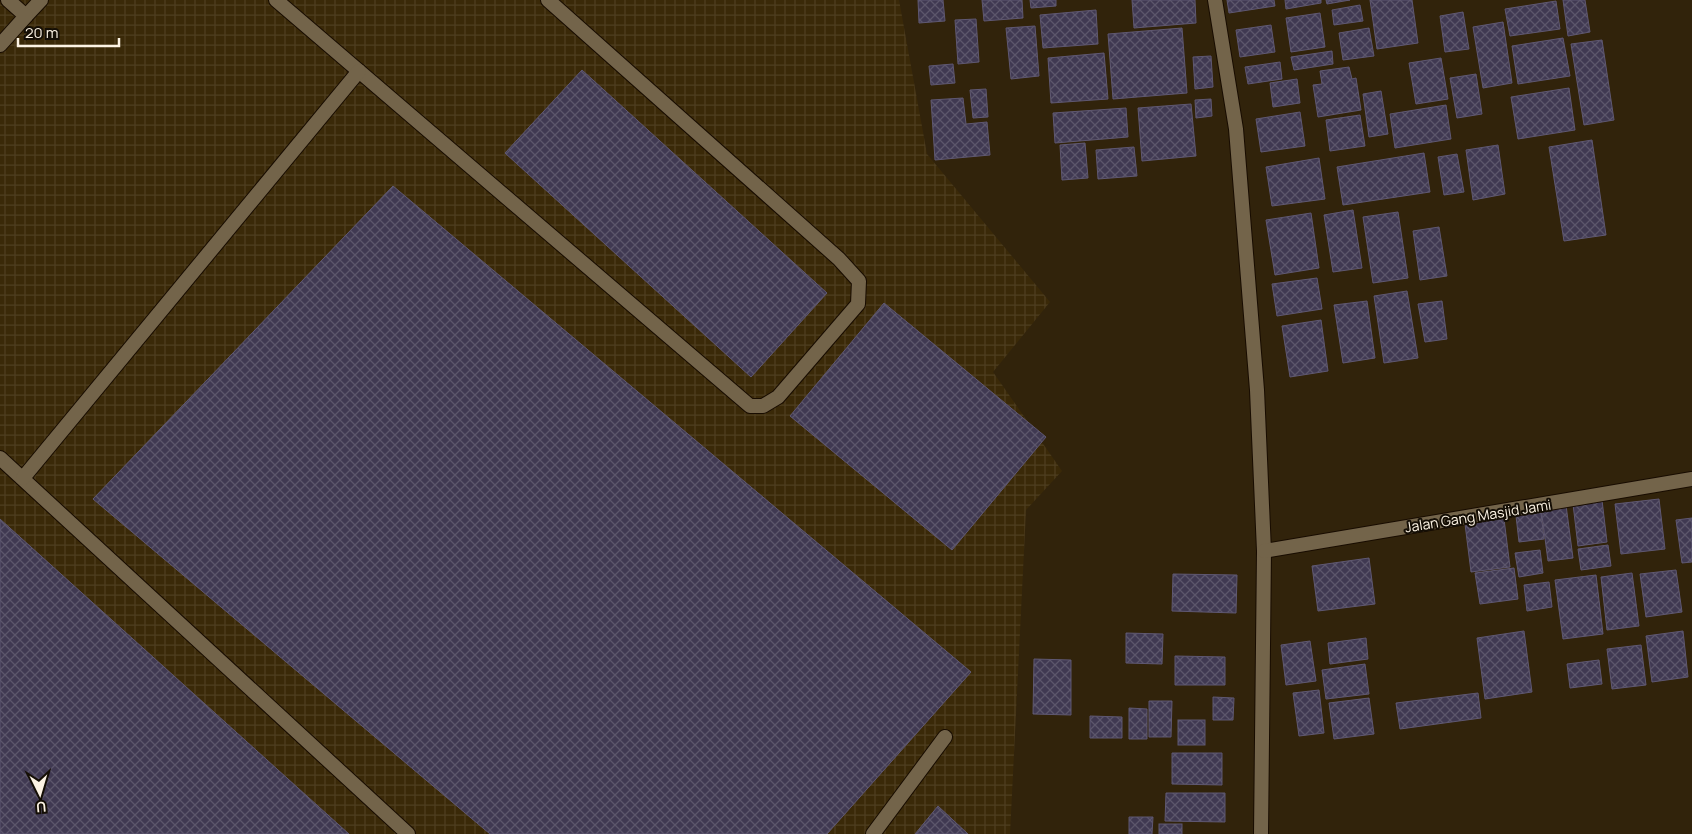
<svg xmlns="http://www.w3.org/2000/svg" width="1692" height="834" viewBox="0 0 1692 834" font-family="Manrope,sans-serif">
	<defs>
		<pattern id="industrial-grid" width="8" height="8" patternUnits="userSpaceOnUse" patternTransform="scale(1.25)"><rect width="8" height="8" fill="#3a2908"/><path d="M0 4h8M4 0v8" fill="none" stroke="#4e3e20"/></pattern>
		<pattern id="building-cross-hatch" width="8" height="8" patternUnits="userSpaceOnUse" patternTransform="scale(1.25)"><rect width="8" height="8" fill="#403952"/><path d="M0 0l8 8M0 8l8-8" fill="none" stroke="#5c566b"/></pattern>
	</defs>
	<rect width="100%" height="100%" fill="#31230b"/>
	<path fill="url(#industrial-grid)" d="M 0,0 L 899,0 L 927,154 L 1050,302 L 993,372 L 1062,471 L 1026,510 L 1010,834 L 0,834 Z"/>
	<g fill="url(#building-cross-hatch)" stroke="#5f5872">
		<path d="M 918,0 L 943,0 L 945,21 L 919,23 Z"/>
		<path d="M 982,0 L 1022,0 L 1023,18 L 984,21 Z"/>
		<path d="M 1030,0 L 1056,0 L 1056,6 L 1031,8 Z"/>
		<path d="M 1132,0 L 1195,0 L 1196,23 L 1134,28 Z"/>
		<path d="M 1227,0 L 1274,0 L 1275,6 L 1229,13 Z"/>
		<path d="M 1285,0 L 1321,0 L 1321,3 L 1286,9 Z"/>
		<path d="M 1326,0 L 1350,0 L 1327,4 Z"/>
		<path d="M 1370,0 L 1412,0 L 1418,43 L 1377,49 Z"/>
		<path d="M 1563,0 L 1585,0 L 1590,32 L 1568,36 Z"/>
		<path d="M 1556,1 L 1560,29 L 1510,36 L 1505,9 Z"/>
		<path d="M 1360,5 L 1363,21 L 1334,25 L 1332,10 Z"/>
		<path d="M 1096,10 L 1098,44 L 1043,48 L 1040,15 Z"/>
		<path d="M 1463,12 L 1469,49 L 1445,52 L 1440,16 Z"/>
		<path d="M 1320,13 L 1325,47 L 1291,52 L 1286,18 Z"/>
		<path d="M 976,19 L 979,62 L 958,64 L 955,20 Z"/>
		<path d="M 1503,22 L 1512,83 L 1483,88 L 1473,27 Z"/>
		<path d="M 1271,25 L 1275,52 L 1240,57 L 1236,30 Z"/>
		<path d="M 1035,26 L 1039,76 L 1011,79 L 1006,28 Z"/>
		<path d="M 1182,28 L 1187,93 L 1113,99 L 1108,34 Z"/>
		<path d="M 1369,28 L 1374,56 L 1343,60 L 1339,33 Z"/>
		<path d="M 1563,38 L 1570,76 L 1518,84 L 1512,46 Z"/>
		<path d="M 1602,40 L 1614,120 L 1584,125 L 1571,44 Z"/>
		<path d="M 1332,51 L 1333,64 L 1294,70 L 1291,57 Z"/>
		<path d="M 1104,53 L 1108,99 L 1051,103 L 1048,58 Z"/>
		<path d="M 1211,56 L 1213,87 L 1195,89 L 1193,57 Z"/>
		<path d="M 1441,58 L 1448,99 L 1416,104 L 1409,63 Z"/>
		<path d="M 1280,62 L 1282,79 L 1248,84 L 1245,67 Z"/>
		<path d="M 953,64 L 955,83 L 931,85 L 929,66 Z"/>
		<path d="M 1349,67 L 1352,79 L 1356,78 L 1361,110 L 1318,117 L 1313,85 L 1322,84 L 1320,71 Z"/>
		<path d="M 582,70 L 827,293 L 751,377 L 505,153 Z"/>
		<path d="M 1476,74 L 1482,114 L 1457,118 L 1450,78 Z"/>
		<path d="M 1297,79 L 1300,103 L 1273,107 L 1270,83 Z"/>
		<path d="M 1569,88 L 1575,130 L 1518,139 L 1511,97 Z"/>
		<path d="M 986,89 L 988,117 L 973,118 L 970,90 Z"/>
		<path d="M 1381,91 L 1388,134 L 1369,137 L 1363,94 Z"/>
		<path d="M 963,98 L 966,124 L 987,122 L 990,155 L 935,160 L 931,100 Z"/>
		<path d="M 1211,99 L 1212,116 L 1196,118 L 1195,100 Z"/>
		<path d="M 1191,104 L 1196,156 L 1142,161 L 1138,108 Z"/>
		<path d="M 1446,105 L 1451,139 L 1395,148 L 1390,114 Z"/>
		<path d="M 1126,108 L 1128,137 L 1055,143 L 1053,113 Z"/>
		<path d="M 1300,112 L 1305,146 L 1261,152 L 1256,119 Z"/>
		<path d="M 1360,115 L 1365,146 L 1330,151 L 1326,120 Z"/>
		<path d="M 1592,140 L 1606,235 L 1564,241 L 1549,147 Z"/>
		<path d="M 1085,143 L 1088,178 L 1062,180 L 1060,145 Z"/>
		<path d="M 1498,145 L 1505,194 L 1473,200 L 1466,150 Z"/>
		<path d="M 1134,147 L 1137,176 L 1098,179 L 1096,150 Z"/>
		<path d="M 1424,153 L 1430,192 L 1343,205 L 1337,167 Z"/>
		<path d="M 1457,154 L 1464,192 L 1444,195 L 1438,157 Z"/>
		<path d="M 1319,158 L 1325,199 L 1272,206 L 1266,167 Z"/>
		<path d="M 393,186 L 971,672 L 827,834 L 490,834 L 93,499 Z"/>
		<path d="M 1353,210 L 1362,268 L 1333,272 L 1324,215 Z"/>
		<path d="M 1398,212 L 1408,278 L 1373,283 L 1363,217 Z"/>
		<path d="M 1311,213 L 1319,268 L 1275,275 L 1266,220 Z"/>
		<path d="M 1439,227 L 1447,276 L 1420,280 L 1413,231 Z"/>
		<path d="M 1317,278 L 1322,309 L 1277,316 L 1272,284 Z"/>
		<path d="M 1407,291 L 1418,358 L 1384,363 L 1374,296 Z"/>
		<path d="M 1367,301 L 1375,358 L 1343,363 L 1334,305 Z"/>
		<path d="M 1442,301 L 1447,339 L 1425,342 L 1418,304 Z"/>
		<path d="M 884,303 L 1046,437 L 952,550 L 790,416 Z"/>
		<path d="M 1321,320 L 1328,371 L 1290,377 L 1282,326 Z"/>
		<path d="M 1659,499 L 1665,549 L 1621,554 L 1615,504 Z"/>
		<path d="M 1602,500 L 1607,542 L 1578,546 L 1573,504 Z"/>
		<path d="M 1566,505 L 1573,558 L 1548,561 L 1541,508 Z"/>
		<path d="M 1541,513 L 1544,539 L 1519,542 L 1516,516 Z"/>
		<path d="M 1692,518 L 1692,562 L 1682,563 L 1676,520 Z"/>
		<path d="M 0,519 L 349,834 L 0,834 Z"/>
		<path d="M 1504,519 L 1510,567 L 1471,572 L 1465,524 Z"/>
		<path d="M 1608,545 L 1611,566 L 1581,570 L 1578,549 Z"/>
		<path d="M 1540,550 L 1543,573 L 1519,577 L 1515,553 Z"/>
		<path d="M 1369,558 L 1375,604 L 1318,611 L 1312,566 Z"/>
		<path d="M 1514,568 L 1518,599 L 1480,604 L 1475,573 Z"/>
		<path d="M 1676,570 L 1682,612 L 1646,617 L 1640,574 Z"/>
		<path d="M 1632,573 L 1639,626 L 1607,630 L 1601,577 Z"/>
		<path d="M 1173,574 L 1237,575 L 1236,613 L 1172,611 Z"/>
		<path d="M 1596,575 L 1603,634 L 1563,639 L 1555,580 Z"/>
		<path d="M 1549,582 L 1552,607 L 1527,611 L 1524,585 Z"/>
		<path d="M 1524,631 L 1532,692 L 1485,699 L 1477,638 Z"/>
		<path d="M 1683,631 L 1688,677 L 1652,682 L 1646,636 Z"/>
		<path d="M 1126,633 L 1163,634 L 1162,664 L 1126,663 Z"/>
		<path d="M 1366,638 L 1368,659 L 1330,664 L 1328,643 Z"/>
		<path d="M 1310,641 L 1316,681 L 1286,685 L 1281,645 Z"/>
		<path d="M 1641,645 L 1646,685 L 1612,689 L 1607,649 Z"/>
		<path d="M 1175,656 L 1225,657 L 1225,685 L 1175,685 Z"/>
		<path d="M 1034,659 L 1071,660 L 1071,715 L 1033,714 Z"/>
		<path d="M 1599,660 L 1602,684 L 1570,688 L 1567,664 Z"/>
		<path d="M 1365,664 L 1369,694 L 1326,699 L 1322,670 Z"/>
		<path d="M 1319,690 L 1324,733 L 1299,736 L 1293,693 Z"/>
		<path d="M 1478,693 L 1481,718 L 1400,729 L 1396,703 Z"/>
		<path d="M 1213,697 L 1234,698 L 1233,720 L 1213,720 Z"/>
		<path d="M 1369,698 L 1374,734 L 1334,739 L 1329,703 Z"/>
		<path d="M 1149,701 L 1172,701 L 1171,737 L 1149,737 Z"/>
		<path d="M 1129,708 L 1147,709 L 1147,739 L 1129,739 Z"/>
		<path d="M 1090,716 L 1122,717 L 1122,738 L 1090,738 Z"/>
		<rect x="1178" y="720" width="27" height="25"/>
		<path d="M 1172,753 L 1222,753 L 1222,785 L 1172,784 Z"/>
		<path d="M 1166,793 L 1225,793 L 1225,822 L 1165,821 Z"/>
		<path d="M 938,806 L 968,834 L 915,834 Z"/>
		<path d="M 1129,817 L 1153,817 L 1152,834 L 1129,834 Z"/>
		<rect x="1159" y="824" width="23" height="10"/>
	</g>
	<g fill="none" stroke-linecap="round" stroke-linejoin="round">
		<defs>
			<g id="service">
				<path d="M 276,0 L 750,406 L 763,406 L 778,397 L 858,304 L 859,281 L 839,259 L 548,0"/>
				<path d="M 26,16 L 41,0"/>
				<path d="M 0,45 L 26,16 L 8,0"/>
				<path d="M 0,458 L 408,834"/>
				<path d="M 23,478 L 359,71"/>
				<path d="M 873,834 L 945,737"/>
			</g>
			<g id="minor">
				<path d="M 1215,0 L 1236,129 L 1257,390 L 1264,551 L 1261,834"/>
				<path d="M 1264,551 L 1692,479"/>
			</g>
		</defs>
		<use href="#service" stroke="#180c00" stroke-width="16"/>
		<use href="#minor" stroke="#180c00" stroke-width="16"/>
		<use href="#service" stroke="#73644a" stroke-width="14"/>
		<use href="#minor" stroke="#73644a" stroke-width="14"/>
	</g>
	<g text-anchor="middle" stroke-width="4" stroke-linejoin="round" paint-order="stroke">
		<g font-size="14" fill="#fcf3e4" stroke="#140e05">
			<text transform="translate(1478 516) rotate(-9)" y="5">Jalan Gang Masjid Jami</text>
		</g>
	</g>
	<g transform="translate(40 794) rotate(175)" stroke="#140e05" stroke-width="4" paint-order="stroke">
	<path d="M0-4L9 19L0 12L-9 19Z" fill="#fcf3e4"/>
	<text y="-8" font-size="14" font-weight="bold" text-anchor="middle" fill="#fcf3e4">U</text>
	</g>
	<path d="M18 38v8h101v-8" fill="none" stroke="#fcf3e4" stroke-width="2.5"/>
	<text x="25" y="38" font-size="15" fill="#fcf3e4" stroke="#140e05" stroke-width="4" paint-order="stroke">20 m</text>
</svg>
